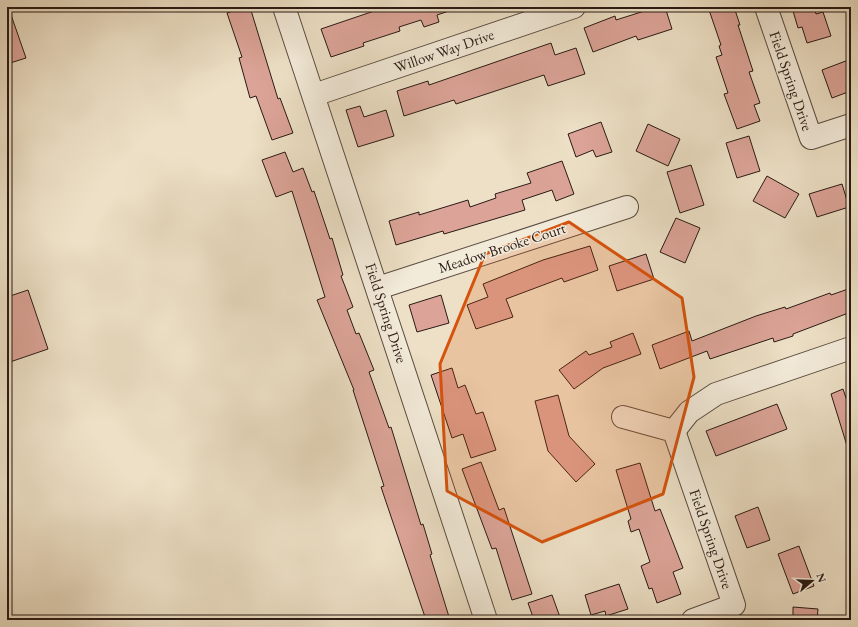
<svg xmlns="http://www.w3.org/2000/svg" width="858" height="627" viewBox="0 0 858 627" font-family="'EB Garamond',serif">
	<rect width="100%" height="100%" fill="#ede0c6"/>
	<filter id="stains"><feTurbulence type="fractalNoise" baseFrequency=".005" numOctaves="4"/><feColorMatrix values="0 0 0 0 .2 0 0 0 0 .09 0 0 0 0 .02 0 0 0 .5 -.17"/></filter>
	<radialGradient id="worn" r=".72"><stop offset=".6" stop-color="#630" stop-opacity="0"/><stop offset="1" stop-color="#630" stop-opacity=".3"/></radialGradient>
	<g fill="#dca498" stroke="#291a14">
		<path d="M 244,7 L 250,7 L 278,99 L 280,98 L 293,133 L 272,140 L 256,96 L 250,98 L 239,58 L 242,57 L 227,13 Z"/>
		<path d="M 386,7 L 452,7 L 452,10 L 437,15 L 439,22 L 424,27 L 421,20 L 399,27 L 400,31 L 363,43 L 364,46 L 331,57 L 321,29 Z"/>
		<path d="M 657,7 L 665,7 L 672,29 L 638,40 L 636,36 L 593,52 L 584,28 L 615,16 L 616,20 Z"/>
		<path d="M 708,7 L 734,7 L 740,25 L 738,25 L 753,71 L 749,72 L 760,103 L 754,105 L 760,121 L 737,129 L 724,94 L 728,93 L 716,57 L 722,55 L 719,46 L 721,45 Z"/>
		<path d="M 804,7 L 814,7 L 816,14 L 823,12 L 831,36 L 807,43 L 802,27 L 798,28 L 793,11 Z"/>
		<path d="M 7,9 L 9,9 L 26,58 L 7,64 Z"/>
		<path d="M 551,43 L 555,55 L 576,48 L 585,74 L 548,86 L 544,75 L 456,104 L 454,100 L 404,116 L 397,91 L 428,81 L 429,85 Z"/>
		<path d="M 851,59 L 851,84 L 846,86 L 848,92 L 832,98 L 822,70 Z"/>
		<path d="M 360,106 L 364,117 L 386,110 L 394,136 L 358,147 L 346,110 Z"/>
		<path d="M 601,122 L 612,152 L 596,157 L 593,150 L 576,157 L 568,134 Z"/>
		<path d="M 648,124 L 680,139 L 668,166 L 636,151 Z"/>
		<path d="M 749,136 L 760,171 L 737,178 L 726,143 Z"/>
		<path d="M 285,152 L 293,172 L 303,168 L 312,192 L 314,191 L 330,239 L 332,238 L 343,275 L 341,276 L 353,307 L 347,310 L 356,334 L 359,333 L 374,370 L 369,372 L 389,428 L 391,427 L 421,525 L 423,524 L 432,554 L 430,555 L 450,620 L 426,620 L 381,487 L 384,486 L 353,390 L 354,390 L 317,300 L 325,297 L 292,191 L 276,197 L 262,160 Z"/>
		<path d="M 562,161 L 574,194 L 556,201 L 552,190 L 522,200 L 525,210 L 444,234 L 443,231 L 396,245 L 389,221 L 419,212 L 419,215 L 468,200 L 470,207 L 496,198 L 495,194 L 531,183 L 527,173 Z"/>
		<path d="M 691,165 L 704,205 L 680,213 L 667,172 Z"/>
		<path d="M 767,176 L 799,194 L 785,218 L 753,201 Z"/>
		<path d="M 842,184 L 849,207 L 817,217 L 809,194 Z"/>
		<path d="M 676,218 L 700,228 L 685,263 L 660,252 Z"/>
		<path d="M 590,246 L 598,270 L 564,282 L 562,278 L 506,299 L 513,317 L 476,329 L 467,305 L 488,297 L 483,284 L 543,260 Z"/>
		<path d="M 646,254 L 654,279 L 617,291 L 609,266 Z"/>
		<path d="M 851,288 L 851,312 L 793,334 L 793,336 L 774,342 L 773,338 L 710,359 L 707,351 L 660,369 L 652,345 L 689,331 L 692,341 L 756,316 L 785,307 L 786,309 L 830,293 L 831,295 Z"/>
		<path d="M 28,290 L 48,349 L 7,363 L 7,297 Z"/>
		<path d="M 441,295 L 449,323 L 417,332 L 409,305 Z"/>
		<path d="M 633,333 L 641,354 L 603,368 L 574,389 L 559,370 L 586,351 L 589,355 L 612,347 L 610,342 Z"/>
		<path d="M 452,368 L 458,388 L 465,385 L 476,414 L 483,412 L 496,450 L 471,458 L 463,434 L 452,438 L 431,375 Z"/>
		<path d="M 843,389 L 847,401 L 851,400 L 851,449 L 848,449 L 831,394 Z"/>
		<path d="M 558,395 L 569,436 L 595,464 L 576,482 L 548,451 L 535,401 Z"/>
		<path d="M 777,404 L 787,429 L 716,456 L 706,431 Z"/>
		<path d="M 481,462 L 499,510 L 504,508 L 532,594 L 512,600 L 496,548 L 492,549 L 462,469 Z"/>
		<path d="M 640,463 L 655,511 L 660,509 L 683,568 L 673,572 L 681,594 L 657,603 L 652,588 L 649,589 L 641,566 L 650,562 L 639,529 L 631,532 L 628,521 L 631,519 L 616,470 Z"/>
		<path d="M 758,507 L 770,540 L 747,548 L 735,516 Z"/>
		<path d="M 799,546 L 814,586 L 793,594 L 778,554 Z"/>
		<path d="M 619,584 L 628,609 L 606,616 L 605,611 L 591,615 L 585,595 Z"/>
		<path d="M 552,595 L 561,620 L 534,620 L 528,603 Z"/>
		<path d="M 793,607 L 818,609 L 817,620 L 793,620 Z"/>
	</g>
	<g fill="none" stroke-linecap="round" stroke-linejoin="round">
		<defs>
			<g id="minor">
				<path d="M 284,7 L 486,620"/>
				<path d="M 766,7 L 811,138 L 851,125"/>
				<path d="M 314,95 L 574,7"/>
				<path d="M 378,288 L 627,207"/>
				<path d="M 623,417 L 674,431 L 734,605 L 693,620"/>
				<path d="M 674,431 L 689,412 L 716,394 L 851,348"/>
			</g>
		</defs>
		<use href="#minor" stroke="#5a4c40" stroke-width="24"/>
		<use href="#minor" stroke="#f3ebda" stroke-width="22"/>
	</g>
	<path fill="#d5530d" fill-opacity="0.2" stroke="#d5530d" stroke-width="3" stroke-linejoin="round" d="M 569,222 L 682,298 L 694,377 L 663,494 L 542,542 L 447,491 L 440,364 L 485,254 Z"/>
	<g text-anchor="middle" stroke-width="3" stroke-linejoin="round" paint-order="stroke">
		<g font-size="15" fill="#291a14" stroke="#f3ebda">
			<text transform="translate(444 51) rotate(-19)" y="5">Willow Way Drive</text>
			<text transform="translate(791 81) rotate(71)" y="5">Field Spring Drive</text>
			<text transform="translate(502 248) rotate(-18)" y="5">Meadow Brooke Court</text>
			<text transform="translate(386 313) rotate(72)" y="5">Field Spring Drive</text>
			<text transform="translate(711 539) rotate(71)" y="5">Field Spring Drive</text>
		</g>
	</g>
	<rect width="858" height="627" fill="none" stroke="#ede0c6" stroke-width="24"/>
	<rect x="8" y="8" width="842" height="611" fill="none" stroke="#291a14" stroke-width="2"/>
	<rect x="12" y="12" width="834" height="603" fill="none" stroke="#291a14"/>
	<g transform="translate(812 581) rotate(71)" stroke="#f3ebda" stroke-width="3" paint-order="stroke">
	<path d="M0-3L7 15L0 10L-7 15Z" fill="#291a14"/>
	<text y="-6" font-size="11" font-weight="bold" text-anchor="middle" fill="#291a14">N</text>
	</g>
	<rect width="100%" height="100%" filter="url(#stains)"/>
	<rect width="100%" height="100%" fill="url(#worn)"/>
</svg>
